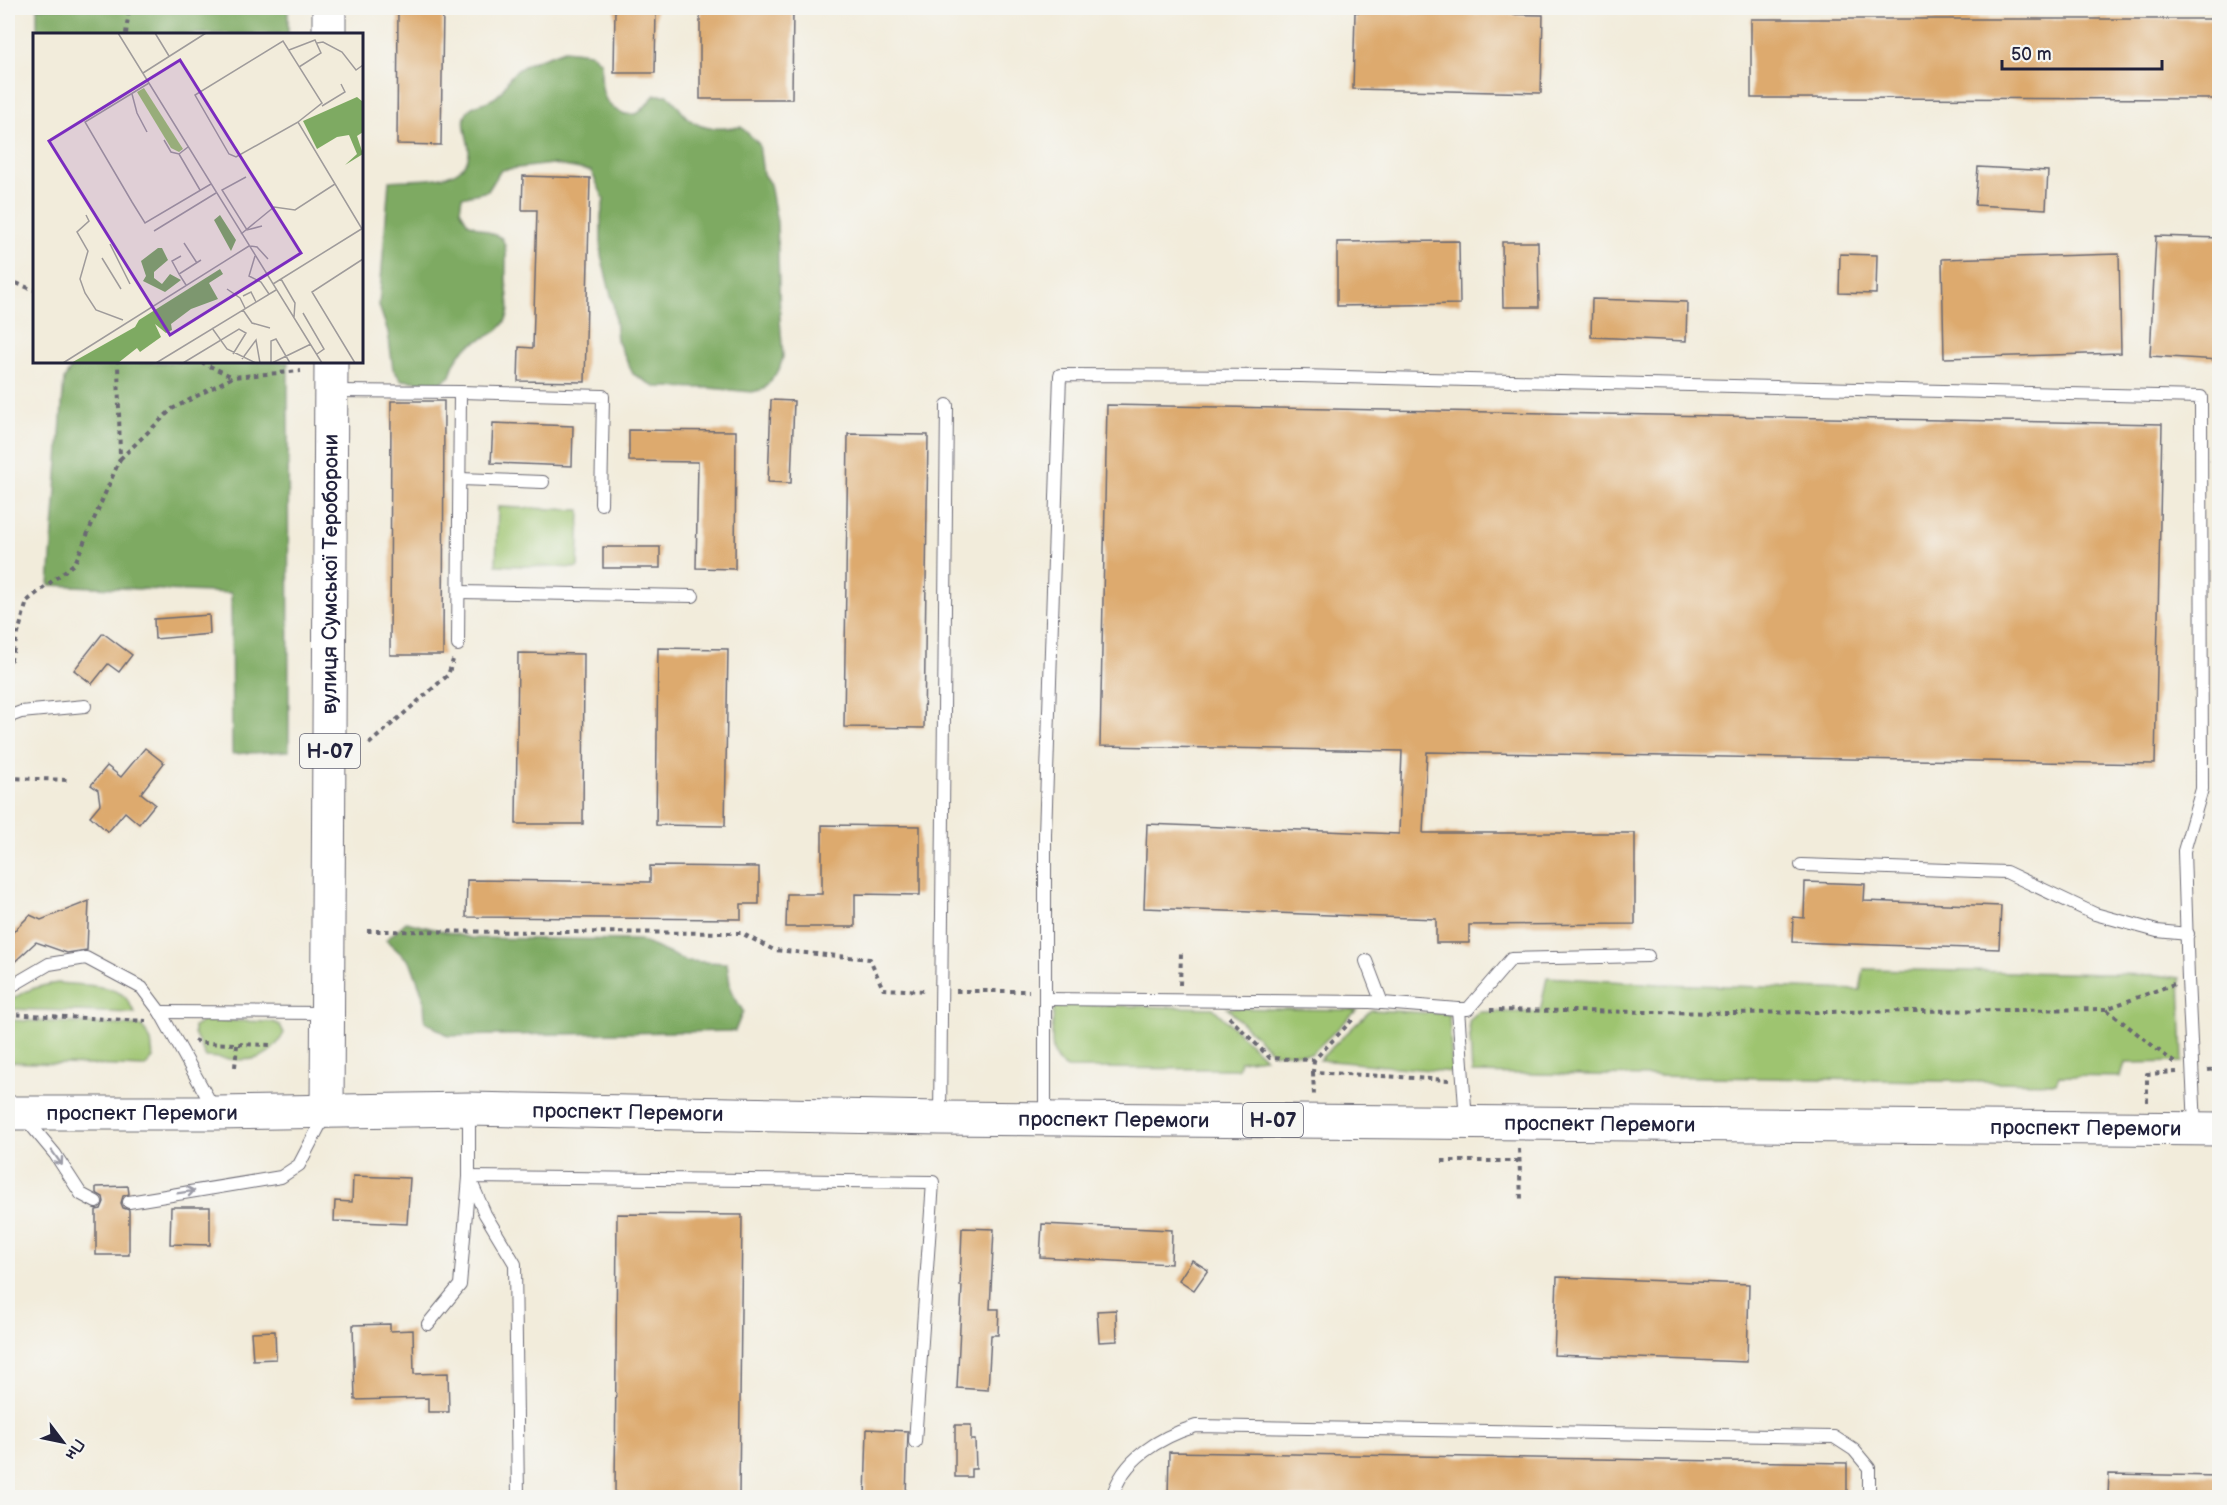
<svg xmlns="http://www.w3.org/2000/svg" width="2227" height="1505" viewBox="0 0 2227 1505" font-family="'Balsamiq Sans',sans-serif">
	<rect width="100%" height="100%" fill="#f6f6f2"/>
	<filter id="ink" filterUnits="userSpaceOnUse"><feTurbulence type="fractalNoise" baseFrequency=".0167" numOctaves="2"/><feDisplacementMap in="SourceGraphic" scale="12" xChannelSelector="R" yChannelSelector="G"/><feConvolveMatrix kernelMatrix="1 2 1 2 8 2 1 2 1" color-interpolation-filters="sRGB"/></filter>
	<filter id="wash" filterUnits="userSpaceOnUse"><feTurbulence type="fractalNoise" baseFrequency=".008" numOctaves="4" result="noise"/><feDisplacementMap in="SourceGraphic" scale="24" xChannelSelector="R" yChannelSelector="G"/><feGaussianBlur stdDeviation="1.35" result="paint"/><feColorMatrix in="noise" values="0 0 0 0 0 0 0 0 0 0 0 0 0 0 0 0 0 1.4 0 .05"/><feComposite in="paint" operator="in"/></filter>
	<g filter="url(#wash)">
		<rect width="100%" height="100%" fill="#f2ecdb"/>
		<g fill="#9ec46f" stroke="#607355" stroke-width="1.5">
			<path d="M 498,507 L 580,510 L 578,568 L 496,565 Z"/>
			<path d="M 1864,969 L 2156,975 L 2180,978 L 2183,1062 L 2125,1063 L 2121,1077 L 2059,1076 L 2056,1083 L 1472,1073 L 1469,1021 L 1479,1012 L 1540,1012 L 1547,977 L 1659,984 L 1860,990 Z"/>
			<path d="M 58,983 C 76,985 110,984 124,996 C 129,1001 131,1007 135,1013 L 8,1009 L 8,1003 C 23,990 38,986 58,983 Z"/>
			<path d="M 1054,1004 L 1213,1008 L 1265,1058 L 1240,1061 L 1238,1069 L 1068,1068 C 1044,1060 1054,1024 1054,1004 Z"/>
			<path d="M 1227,1008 L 1357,1010 L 1311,1054 L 1273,1053 Z"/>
			<path d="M 1371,1010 L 1449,1014 L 1452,1072 L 1319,1060 Z"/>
			<path d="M 8,1020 L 142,1026 L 151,1041 L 153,1058 L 145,1067 L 8,1062 Z"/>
			<path d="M 205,1020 L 273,1022 L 280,1025 L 284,1033 C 265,1069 241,1059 206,1057 L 194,1033 L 194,1027 Z"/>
		</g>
		<g fill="#7eaa62" stroke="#50664e" stroke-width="1.5">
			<rect x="37" y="8" width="251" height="26"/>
			<path d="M 564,50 L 590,53 L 601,62 C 601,80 599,104 620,112 C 625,115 633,115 638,113 C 644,109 650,100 655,95 L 668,95 C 674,101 678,106 683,113 C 698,132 720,129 741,127 L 759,144 L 763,174 L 770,184 L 777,222 L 780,319 L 783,357 L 779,370 L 764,389 L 752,392 L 709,388 L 655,387 L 633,374 L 617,340 L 614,308 L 601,255 L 601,216 L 604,199 L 591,171 L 552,164 L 501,170 L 488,191 L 462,197 L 460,210 L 468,223 L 502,238 C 509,252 505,264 506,278 C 506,289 511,306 508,315 C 497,346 461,331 450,376 L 439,384 L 401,380 L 393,369 L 388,332 L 379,306 L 389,181 C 410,178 465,186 469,153 C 470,142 462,128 465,117 C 469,101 489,105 498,95 C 504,90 506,82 511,76 C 523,62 548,57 564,50 Z"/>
			<path d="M 75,362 L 288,362 L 289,751 L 232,754 L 231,593 L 49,585 L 64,379 Z"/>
			<path d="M 406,922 L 471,938 L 639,940 L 686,961 L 727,963 L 731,991 L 743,1011 L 735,1031 L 448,1036 L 425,1021 L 424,999 L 411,963 L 386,940 Z"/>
		</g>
		<g id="blocks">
			<g fill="#ddaa6e">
				<path d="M 398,8 L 443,8 L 441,145 L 397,144 Z"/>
				<path d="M 615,8 L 656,8 L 655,73 L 614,73 Z"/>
				<path d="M 700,8 L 793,8 L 792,99 L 700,99 Z"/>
				<path d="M 1355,12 L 1543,15 L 1541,93 L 1353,89 Z"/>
				<path d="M 1751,19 L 2220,19 L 2220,99 L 1751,98 Z"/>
				<path d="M 1978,167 L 2048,171 L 2046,209 L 1975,205 Z"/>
				<path d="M 523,176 L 590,178 L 585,382 L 518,381 L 519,347 L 533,348 L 537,210 L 522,210 Z"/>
				<path d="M 2156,236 L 2220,238 L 2220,360 L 2150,356 Z"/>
				<path d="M 1459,241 L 1460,304 L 1337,306 L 1337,242 Z"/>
				<path d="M 1502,242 L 1538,242 L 1539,307 L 1503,307 Z"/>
				<path d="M 1840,254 L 1877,255 L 1876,294 L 1839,293 Z"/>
				<path d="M 2119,254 L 2121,353 L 1944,358 L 1942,259 Z"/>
				<path d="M 1592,299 L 1687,302 L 1686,341 L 1591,337 Z"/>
				<path d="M 771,400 L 794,401 L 791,483 L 768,482 Z"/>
				<path d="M 391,401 L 444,401 L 443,655 L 390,655 Z"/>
				<path d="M 1107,405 L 2162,424 L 2155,764 L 1427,752 L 1423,833 L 1635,833 L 1635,924 L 1469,925 L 1469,943 L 1436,943 L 1436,919 L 1144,908 L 1147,824 L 1399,834 L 1402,751 L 1100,746 Z"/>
				<path d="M 493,423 L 573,426 L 572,466 L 491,463 Z"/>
				<path d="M 629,430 L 736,431 L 735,569 L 696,568 L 698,462 L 629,461 Z"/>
				<path d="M 848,434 L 928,435 L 924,728 L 844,727 Z"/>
				<rect x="603" y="547" width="57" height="21"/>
				<path d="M 209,615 L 210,634 L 155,639 L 154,619 Z"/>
				<path d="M 103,633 L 132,655 L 119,672 L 108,664 L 92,684 L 74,670 Z"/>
				<path d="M 658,648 L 728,649 L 725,826 L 656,825 Z"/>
				<path d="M 518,653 L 584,654 L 583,824 L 516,824 Z"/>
				<path d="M 145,748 L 164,763 L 141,793 L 155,804 L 139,824 L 125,812 L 108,832 L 90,816 L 100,804 L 98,790 L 91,785 L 107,766 L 121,777 Z"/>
				<path d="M 822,825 L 920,826 L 920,895 L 855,894 L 855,927 L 786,927 L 787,894 L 822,894 Z"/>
				<path d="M 650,866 L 759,867 L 759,904 L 741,904 L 741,919 L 466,917 L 467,880 L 650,882 Z"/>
				<path d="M 1805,882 L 1865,884 L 1864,901 L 2001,906 L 1999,949 L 1792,942 L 1793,917 L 1804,918 Z"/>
				<path d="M 89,901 L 87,950 L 67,953 L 36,942 L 8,968 L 8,937 L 30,915 L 41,920 Z"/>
				<path d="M 353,1176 L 410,1178 L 407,1224 L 334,1221 L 335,1201 L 352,1202 Z"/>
				<path d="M 128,1186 L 129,1194 L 123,1196 L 121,1203 L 123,1208 L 129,1210 L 129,1255 L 96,1255 L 96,1210 L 101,1209 L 104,1202 L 103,1197 L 96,1193 L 96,1187 Z"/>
				<path d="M 171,1207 L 210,1207 L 210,1245 L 170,1244 Z"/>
				<path d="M 617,1214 L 742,1215 L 739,1497 L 615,1497 Z"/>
				<path d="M 1042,1224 L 1172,1230 L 1171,1264 L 1040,1257 Z"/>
				<path d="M 962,1228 L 994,1229 L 990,1309 L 999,1309 L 998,1335 L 991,1335 L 988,1390 L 957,1388 L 962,1286 L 960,1286 Z"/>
				<path d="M 1192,1260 L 1208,1270 L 1194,1290 L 1179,1280 Z"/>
				<path d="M 1557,1277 L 1749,1284 L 1747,1362 L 1554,1355 Z"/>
				<path d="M 1116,1310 L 1117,1341 L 1099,1342 L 1097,1311 Z"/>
				<path d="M 390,1324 L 390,1331 L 413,1330 L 414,1374 L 448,1373 L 449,1412 L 428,1412 L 428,1398 L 355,1400 L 353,1325 Z"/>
				<path d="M 275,1331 L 276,1359 L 253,1360 L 251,1332 Z"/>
				<path d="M 955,1425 L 971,1425 L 971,1440 L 975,1440 L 976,1469 L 971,1469 L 971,1477 L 955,1477 Z"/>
				<path d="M 867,1429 L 908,1431 L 906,1497 L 865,1497 Z"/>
				<path d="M 1169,1452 L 1847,1463 L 1847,1497 L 1168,1497 Z"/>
				<path d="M 2109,1474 L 2220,1476 L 2220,1497 L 2108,1497 Z"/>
			</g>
		</g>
	</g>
	<g filter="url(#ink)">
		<use href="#blocks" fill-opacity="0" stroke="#6b6973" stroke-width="1.5"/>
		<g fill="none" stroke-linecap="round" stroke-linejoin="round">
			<defs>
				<g id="lane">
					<path d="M 332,391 L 460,392 L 458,645"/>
					<path d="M 460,392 L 603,396 L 601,504"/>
					<path d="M 460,479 L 543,482"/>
					<path d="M 459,592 L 693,596"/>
					<path d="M 8,717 L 21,712 L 85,706"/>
					<path d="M 1801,865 L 2006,872 L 2095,914 L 2157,931 L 2188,934"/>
					<path d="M 1366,961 L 1382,1003"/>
					<path d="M 8,988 L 49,964 L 86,958 L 142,988 L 160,1012 L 214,1109"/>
					<path d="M 1045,999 L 1370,1002 L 1458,1009"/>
					<path d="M 160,1012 L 327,1013"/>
					<path d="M 469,1111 L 469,1177 L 485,1214 L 515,1264 L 518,1498"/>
					<path d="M 1045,1117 L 1045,835 L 1060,375 L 1300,376 L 2201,397 L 2202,789 L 2184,851 L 2188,979 L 2195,1126"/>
					<path d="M 25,1118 L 55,1154 L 81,1194 L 96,1202"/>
					<path d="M 940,1118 L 947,405"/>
					<path d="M 1466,1121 L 1458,1009 L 1468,1009 L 1511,959 L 1648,956"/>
					<path d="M 129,1202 L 281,1177 L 299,1165 L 325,1115"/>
					<path d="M 428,1324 L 460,1285 L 469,1177 L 933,1182 L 915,1442"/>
					<path d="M 1112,1498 C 1122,1459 1160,1437 1196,1426 L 1834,1437 L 1854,1450 L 1869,1468 L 1869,1498"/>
				</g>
				<g id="primary">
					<path d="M 329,8 L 329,34"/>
					<path id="s1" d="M 327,1111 L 331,362"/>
					<path id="s2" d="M 8,1113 L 216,1113 L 469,1109 L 940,1118 L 2220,1129"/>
				</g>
			</defs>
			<use href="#lane" stroke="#6b6973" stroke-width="14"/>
			<use href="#primary" stroke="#6b6973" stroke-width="35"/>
			<g stroke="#6b6973" stroke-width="4" stroke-dasharray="4.5 4.5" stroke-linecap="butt">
				<path d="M 126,34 L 129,8"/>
				<path d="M 8,249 L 8,290"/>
				<path d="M 8,280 L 34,290"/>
				<path d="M 201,362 L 233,377"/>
				<path d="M 120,459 L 172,409 L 233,377 L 301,371"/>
				<path d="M 8,670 L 27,601 L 75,563 L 120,459 L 118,362"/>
				<path d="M 369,744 L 448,675 L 453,660"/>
				<path d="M 8,778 L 69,780"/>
				<path d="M 367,931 L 741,933 L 774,950 L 870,959 L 883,989 L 927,991"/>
				<path d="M 1180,985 L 1181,953"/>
				<path d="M 956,991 L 1029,991"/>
				<path d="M 1490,1010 L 1730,1013 L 2106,1009 L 2174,984"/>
				<path d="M 2107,1010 L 2176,1064"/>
				<path d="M 8,1014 L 146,1021"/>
				<path d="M 1229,1017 L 1270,1058 L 1314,1060 L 1354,1018"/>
				<path d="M 194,1040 L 201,1043 L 271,1045"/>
				<path d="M 1314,1060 L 1313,1072 L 1449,1080"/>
				<path d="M 235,1067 L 237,1045"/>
				<path d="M 2208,1070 L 2220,1069"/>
				<path d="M 1313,1072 L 1314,1095"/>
				<path d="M 2147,1102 L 2147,1074 L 2177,1072"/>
				<path d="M 1519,1149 L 1521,1199"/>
				<path d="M 1442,1161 L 1518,1161"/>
			</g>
			<use href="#lane" stroke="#fff" stroke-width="12"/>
			<use href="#primary" stroke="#fff" stroke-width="33"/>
		</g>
		<defs><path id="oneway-shaft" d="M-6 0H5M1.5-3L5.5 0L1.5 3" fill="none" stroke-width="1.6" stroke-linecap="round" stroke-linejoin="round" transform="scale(1.5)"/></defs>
		<g stroke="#9c9ca7">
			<use href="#oneway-shaft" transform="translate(57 1158) rotate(55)"/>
			<use href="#oneway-shaft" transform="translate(186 1192) rotate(-9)"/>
		</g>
	</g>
	<g text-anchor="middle" stroke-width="5" stroke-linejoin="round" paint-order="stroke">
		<g fill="#f6f6f2" stroke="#626272" stroke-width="1.5">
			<rect x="300" y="734" width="60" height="34" rx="4.5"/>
			<rect x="1243" y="1103" width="60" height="34" rx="4.5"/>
		</g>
		<g font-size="20" font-weight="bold" fill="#22223b">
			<text x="330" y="758">Н-07</text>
			<text x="1273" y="1127">Н-07</text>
		</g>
		<g font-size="21" fill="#22223b" stroke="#f6f6f2">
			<text dy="7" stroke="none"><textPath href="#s1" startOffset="537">вулиця Сумської Тероборони</textPath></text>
			<text dy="7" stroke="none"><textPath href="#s2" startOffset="134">проспект Перемоги</textPath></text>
			<text dy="7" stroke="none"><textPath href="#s2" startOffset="620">проспект Перемоги</textPath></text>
			<text dy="7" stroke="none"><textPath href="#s2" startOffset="1106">проспект Перемоги</textPath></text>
			<text dy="7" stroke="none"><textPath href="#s2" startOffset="1592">проспект Перемоги</textPath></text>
			<text dy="7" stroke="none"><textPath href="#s2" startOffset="2078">проспект Перемоги</textPath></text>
		</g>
	</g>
	<g transform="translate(33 33)">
		<rect width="330" height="330" fill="#f2ecdb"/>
		<path d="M 111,55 L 150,116 L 146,119 L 138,115 L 104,59 Z" fill="#9ec46f"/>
		<path d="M 324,64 L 330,69 L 330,99 L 324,103 L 330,121 L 312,132 L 324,121 L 316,102 L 304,104 L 284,116 L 270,88 ZM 187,182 L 203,207 L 198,218 L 181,187 ZM 125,215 L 129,215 L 135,227 L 121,239 L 121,245 L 129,251 L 137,241 L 148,247 L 132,259 L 110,248 L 113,243 L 108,228 ZM 187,236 L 190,241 L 176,250 L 185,266 L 158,276 L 138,291 L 139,297 L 133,300 L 122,291 L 128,304 L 107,319 L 104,315 L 85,330 L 38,330 L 102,294 L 106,287 Z" fill="#7eaa62"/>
		<path fill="none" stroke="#9f9b9b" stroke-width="1.5" d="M 85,0 L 289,330M 122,0 L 136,23M 284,10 L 290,9 L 309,19 L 323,37 L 330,32M 256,17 L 282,7 L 288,20 L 266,34M 110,40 L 173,0M 116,50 L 52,89 L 99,169 L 112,190 L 178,151M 99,61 L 104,80 L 114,99M 289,73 L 312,59 L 308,51M 265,89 L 289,70 L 250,8 L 162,62 L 196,121 L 203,124 L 265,89 L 329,196M 131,107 L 138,119 L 146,121 L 155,114M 146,121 L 167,157M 213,144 L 189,157 L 214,197 L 229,193M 53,182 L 56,188 L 44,199 L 55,218 L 47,246 L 52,260 L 63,277 L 90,287M 121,198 L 183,160M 208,201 L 241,174 L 262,177 L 302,151M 151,210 L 164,230M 77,211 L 97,251M 217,213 L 224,214 L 235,226M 222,223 L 216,243 L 228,249 L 236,261M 69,225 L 88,256M 146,241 L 139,228 L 148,223M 248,246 L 262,270 L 261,284M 240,251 L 330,195M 153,252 L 146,241 L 168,227M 194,256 L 207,265 L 212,275M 210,263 L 218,259 L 223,269M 210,277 L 219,290 L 237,295M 270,280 L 291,316 L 284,321M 179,295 L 194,316 L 223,330M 209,326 L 223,307 L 227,330M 30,330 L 216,213M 123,330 L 243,257M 150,330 L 206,296 L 213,300 L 200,321M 238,330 L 238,308 L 243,306 L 257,330M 239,330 L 278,311M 322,330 L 279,259 L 330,226"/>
		<path fill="#7b2cbf" fill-opacity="0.15" stroke="#7b2cbf" stroke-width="3" d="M 147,27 L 268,220 L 137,302 L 16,108 Z"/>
		<rect width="330" height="330" fill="none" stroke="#22223b" stroke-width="3"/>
	</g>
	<rect width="2227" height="1505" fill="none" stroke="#f6f6f2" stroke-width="30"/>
	<g transform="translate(63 1442) rotate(122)" stroke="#f6f6f2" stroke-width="4.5" paint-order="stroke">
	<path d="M0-4.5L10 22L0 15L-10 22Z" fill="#22223b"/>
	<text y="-9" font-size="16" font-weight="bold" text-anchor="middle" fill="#22223b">Пн</text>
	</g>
	<path d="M2002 60v9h160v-9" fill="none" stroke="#22223b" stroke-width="3"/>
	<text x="2011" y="60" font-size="18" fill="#22223b" stroke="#f6f6f2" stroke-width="4.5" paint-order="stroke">50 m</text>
</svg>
